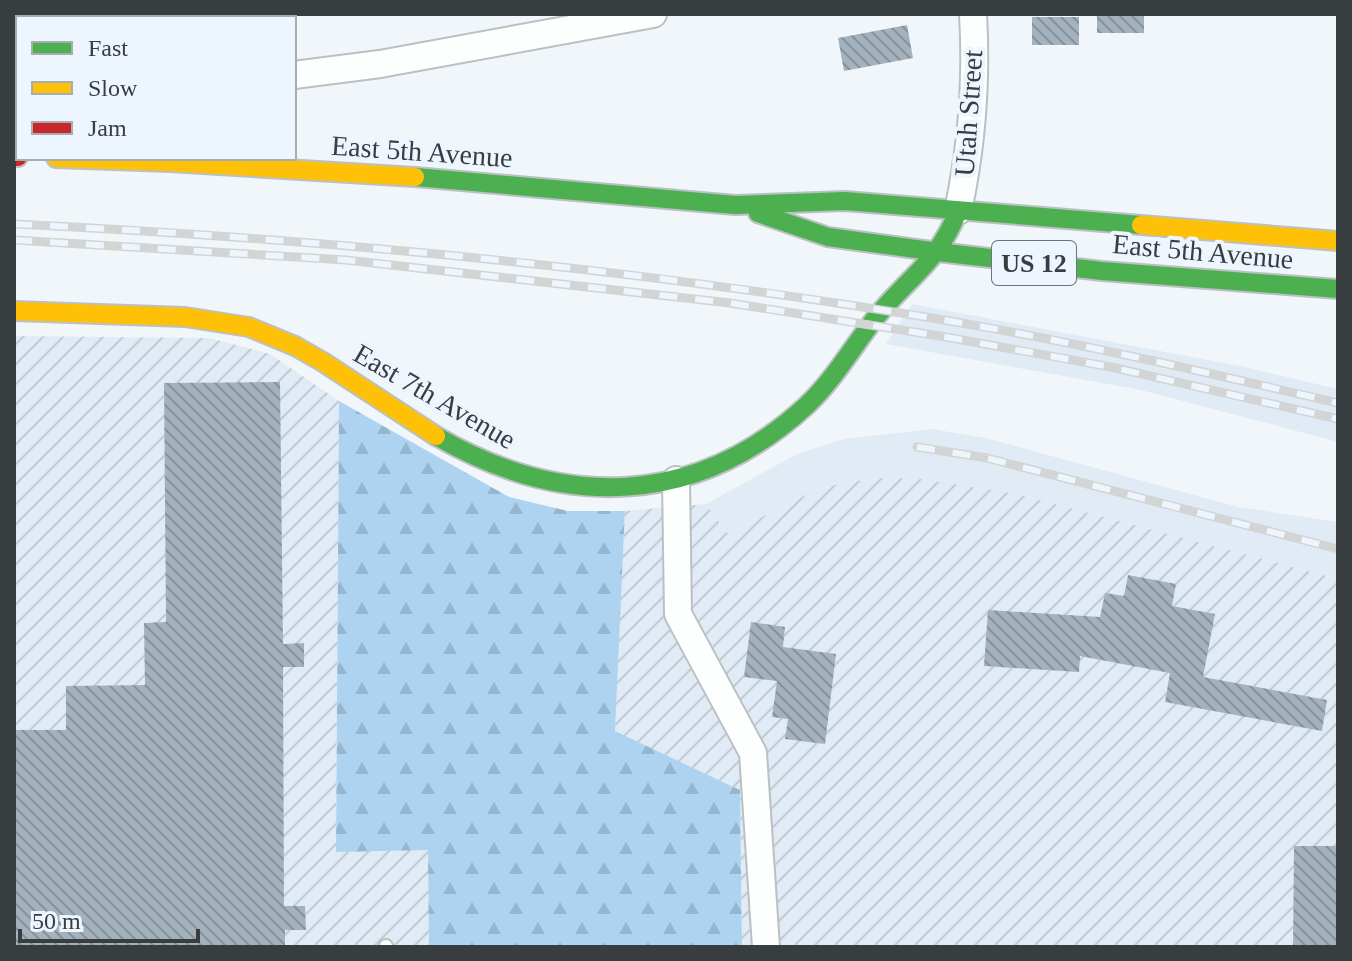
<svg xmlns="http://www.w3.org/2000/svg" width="1352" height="961" viewBox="0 0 1352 961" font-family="Georgia,serif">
	<defs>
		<pattern id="industrial-furrows" width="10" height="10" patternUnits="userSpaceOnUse" patternTransform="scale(2)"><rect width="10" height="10" fill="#e1ebf5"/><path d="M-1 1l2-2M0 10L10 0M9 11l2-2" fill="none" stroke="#c2cad3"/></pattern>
		<pattern id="forest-firs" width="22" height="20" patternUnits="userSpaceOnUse" patternTransform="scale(2)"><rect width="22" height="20" fill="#add3f0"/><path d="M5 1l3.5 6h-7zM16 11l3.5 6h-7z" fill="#96b6cf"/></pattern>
		<pattern id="building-back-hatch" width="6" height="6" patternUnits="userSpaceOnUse" patternTransform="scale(2)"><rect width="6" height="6" fill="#a3b2bd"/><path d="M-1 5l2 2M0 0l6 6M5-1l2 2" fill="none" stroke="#86929b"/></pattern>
	</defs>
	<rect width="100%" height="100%" fill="#f1f6fa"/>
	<g fill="#e1ebf5">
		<path d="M 912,304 L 1245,367 L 1338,389 L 1338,442 L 1141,390 L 886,344 Z"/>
		<path d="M 932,429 L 986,438 L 1238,507 L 1338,522 L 1338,579 L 1017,494 L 878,478 L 838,484 L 810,493 L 728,534 L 706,504 L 797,454 L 844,439 Z"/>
	</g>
	<g fill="url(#industrial-furrows)">
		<path d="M 14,336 L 209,338 L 270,354 L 339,401 L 336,851 L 429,849 L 429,947 L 14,947 Z"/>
		<path d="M 878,478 L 920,479 L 1017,494 L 1338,579 L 1338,947 L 742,947 L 740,790 L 615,731 L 625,511 L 706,504 L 728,534 L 810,493 L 838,484 Z"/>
	</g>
	<path fill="url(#forest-firs)" d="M 339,401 L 509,497 L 568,511 L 625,511 L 615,731 L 740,790 L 742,947 L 429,947 L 428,850 L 336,852 Z"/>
	<g fill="url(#building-back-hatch)">
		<rect x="1097" y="14" width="47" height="19"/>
		<rect x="1032" y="17" width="47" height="28"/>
		<path d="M 907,25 L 913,58 L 844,71 L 838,38 Z"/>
		<path d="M 280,382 L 283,644 L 304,643 L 304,667 L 283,667 L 284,906 L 305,906 L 306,930 L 285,930 L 285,947 L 14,947 L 14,730 L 66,730 L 66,686 L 145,685 L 144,623 L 166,622 L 164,383 Z"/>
		<path d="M 1128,575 L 1176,584 L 1172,606 L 1215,614 L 1203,677 L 1327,700 L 1322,731 L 1165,702 L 1170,673 L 1080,656 L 1079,672 L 984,666 L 988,610 L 1100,617 L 1105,593 L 1124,596 Z"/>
		<path d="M 751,622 L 785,627 L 783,647 L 836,654 L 825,744 L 785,739 L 788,719 L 772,717 L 777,681 L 744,677 Z"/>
		<path d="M 1294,846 L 1338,846 L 1337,947 L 1293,947 Z"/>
	</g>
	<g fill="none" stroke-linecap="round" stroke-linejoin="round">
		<defs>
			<g id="lane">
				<path d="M 14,62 L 18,62"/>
				<path d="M 386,947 L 386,946"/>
			</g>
			<g id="street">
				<path d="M 294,75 L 380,64 L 653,14"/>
				<path d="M 958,211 C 972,145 977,81 973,14"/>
				<path d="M 676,480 L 678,614 L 753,753 L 766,947"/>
			</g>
			<g id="fast">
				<path d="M 169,14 L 169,18"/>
				<path d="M 415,177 L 735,205 L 845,201 L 1141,225"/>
				<path d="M 758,213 L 828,237 L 938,252 L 1102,271 L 1338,289"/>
				<path d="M 436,436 C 562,509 695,508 806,406 C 834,380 853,346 877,316 C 910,276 938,262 958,211"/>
			</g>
			<g id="slow">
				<path d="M 56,158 L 170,162 L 415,177"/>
				<path d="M 1141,225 L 1338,241"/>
				<path d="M 14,311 L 185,317 L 249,327 L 295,346 L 323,362 L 436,436"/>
			</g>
			<path id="jam" d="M 14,157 L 18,157"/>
		</defs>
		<use href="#lane" stroke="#bbc0c3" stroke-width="16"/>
		<use href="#street" stroke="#bbc0c3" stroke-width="30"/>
		<use href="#fast" stroke="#bbc0c3" stroke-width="22"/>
		<use href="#slow" stroke="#bbc0c3" stroke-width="22"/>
		<use href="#jam" stroke="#bbc0c3" stroke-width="22"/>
		<use href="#lane" stroke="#fdfefe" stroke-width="12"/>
		<use href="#street" stroke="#fdfefe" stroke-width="26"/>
		<use href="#fast" stroke="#4caf50" stroke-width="18"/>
		<use href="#slow" stroke="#ffc107" stroke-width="18"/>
		<use href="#jam" stroke="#c62828" stroke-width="18"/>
		<defs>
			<g id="rail">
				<path d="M 14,224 C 328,239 640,269 950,321 C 1080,343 1209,373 1338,403"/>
				<path d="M 14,240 L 346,260 L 730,303 L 946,337 L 1111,367 L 1338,419"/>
				<path d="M 917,447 L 987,458 L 1338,549"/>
			</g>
		</defs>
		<use href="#rail" stroke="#d3d5d5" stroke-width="9"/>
		<use href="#rail" stroke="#edf6fe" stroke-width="6" stroke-dasharray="18" stroke-linecap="butt"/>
	</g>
	<g text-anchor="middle" stroke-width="8" stroke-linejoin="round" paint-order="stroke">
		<rect fill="#edf6fe" stroke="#6e7479" stroke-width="2" x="992" y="241" width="84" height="44" rx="6"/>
		<g font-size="26" font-weight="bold" fill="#383d40">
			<text x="1034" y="272">US 12</text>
		</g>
		<g font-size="28" fill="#383d40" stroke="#edf6fe">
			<text transform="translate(968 113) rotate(-86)" y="10">Utah Street</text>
			<text transform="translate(422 151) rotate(4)" y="10">East 5th Avenue</text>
			<text transform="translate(1203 251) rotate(5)" y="10">East 5th Avenue</text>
			<text transform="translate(435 396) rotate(30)" y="10">East 7th Avenue</text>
		</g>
	</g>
	<rect width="1352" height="961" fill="none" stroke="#383d40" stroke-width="32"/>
	<rect x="16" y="16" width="280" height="144" fill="#edf6fe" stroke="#a5acb2" stroke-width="2"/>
	<rect x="32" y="42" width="40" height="12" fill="#4caf50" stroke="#a5acb2" stroke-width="2"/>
	<text x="88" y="56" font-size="24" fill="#383d40">Fast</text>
	<rect x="32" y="82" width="40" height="12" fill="#ffc107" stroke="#a5acb2" stroke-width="2"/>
	<text x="88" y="96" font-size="24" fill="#383d40">Slow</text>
	<rect x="32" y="122" width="40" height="12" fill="#c62828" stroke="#a5acb2" stroke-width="2"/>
	<text x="88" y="136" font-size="24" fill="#383d40">Jam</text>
	<path d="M20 929v12h178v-12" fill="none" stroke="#383d40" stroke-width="4"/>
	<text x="32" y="929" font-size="24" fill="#383d40" stroke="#edf6fe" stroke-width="6" paint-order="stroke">50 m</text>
</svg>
